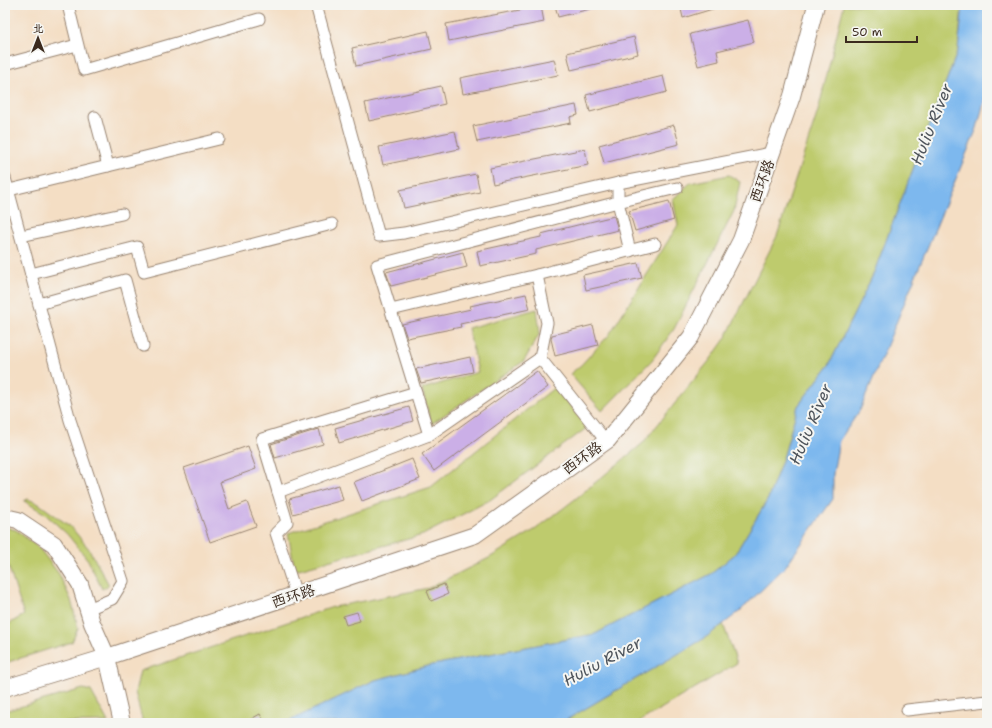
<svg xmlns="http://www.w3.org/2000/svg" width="992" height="728" viewBox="0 0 992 728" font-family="'Shantell Sans','LXGW WenKai TC',sans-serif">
	<rect width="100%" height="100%" fill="#f6f6f2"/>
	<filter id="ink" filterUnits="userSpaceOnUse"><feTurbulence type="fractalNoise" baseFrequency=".025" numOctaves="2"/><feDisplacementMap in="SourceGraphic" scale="8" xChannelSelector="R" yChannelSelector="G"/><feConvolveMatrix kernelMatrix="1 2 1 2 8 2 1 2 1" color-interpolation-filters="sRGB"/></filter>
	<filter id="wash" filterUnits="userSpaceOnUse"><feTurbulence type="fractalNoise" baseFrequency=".012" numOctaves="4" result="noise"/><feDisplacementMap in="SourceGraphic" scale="16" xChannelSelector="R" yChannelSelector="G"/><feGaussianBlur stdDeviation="0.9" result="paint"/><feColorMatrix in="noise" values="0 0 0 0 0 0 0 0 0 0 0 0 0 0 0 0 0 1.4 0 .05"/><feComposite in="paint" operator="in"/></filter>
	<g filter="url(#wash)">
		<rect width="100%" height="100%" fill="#f4dec4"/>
		<g fill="#becb6d" stroke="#7c7a46">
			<path d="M 844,5 L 962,5 L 958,50 L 873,275 L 829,365 L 798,406 L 784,455 L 768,499 L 735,554 L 711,574 L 595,634 L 432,665 L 375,680 L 285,723 L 143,723 L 135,692 L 140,671 L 333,607 L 429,588 L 489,558 L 536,529 L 574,500 L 642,444 L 710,360 L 725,339 L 777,236 L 818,111 Z"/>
			<path d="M 729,175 L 740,182 L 734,211 L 674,329 L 652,360 L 602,411 L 570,374 L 581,365 L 609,335 L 678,225 L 673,199 L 690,183 Z"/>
			<path d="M 537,309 L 540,333 L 524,361 L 431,424 L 422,389 L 478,372 L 468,328 Z"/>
			<path d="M 555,387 L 588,427 L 490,500 L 423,535 L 295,570 L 288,533 L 431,487 Z"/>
			<path d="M 28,499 L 39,504 L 71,527 L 89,549 L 109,585 L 102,589 L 88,560 L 67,534 L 44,513 L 24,501 Z"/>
			<path d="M 5,527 L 16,530 L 39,548 L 59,574 L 71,600 L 78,628 L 72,642 L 5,663 L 5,626 L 24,615 L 5,556 Z"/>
			<path d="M 723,624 L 737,663 L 637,723 L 561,723 L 705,638 Z"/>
			<path d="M 83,689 L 91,691 L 108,722 L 5,723 L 5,711 Z"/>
		</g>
		<path fill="#7db8ee" stroke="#5c7186" d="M 963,5 L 987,5 L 987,91 L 977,128 L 860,410 L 839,441 L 833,474 L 833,499 L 785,567 L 739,612 L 705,638 L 561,723 L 285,723 L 375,680 L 432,665 L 595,634 L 711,574 L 735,554 L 768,499 L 784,455 L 798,406 L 829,365 L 873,275 L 958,50 Z"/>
		<g id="blocks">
			<g fill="#cbafe7">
				<path d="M 555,5 L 593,5 L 594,8 L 558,17 Z"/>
				<path d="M 680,5 L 719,5 L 719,7 L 683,18 Z"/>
				<path d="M 541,6 L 544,22 L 449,41 L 446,24 Z"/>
				<path d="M 748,20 L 754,42 L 717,51 L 719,61 L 698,66 L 690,34 Z"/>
				<path d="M 428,31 L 432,49 L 356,66 L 352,48 Z"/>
				<path d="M 634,37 L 638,54 L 571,70 L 567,53 Z"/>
				<path d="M 554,59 L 558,75 L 463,94 L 460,78 Z"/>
				<path d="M 663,76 L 667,92 L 590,112 L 586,95 Z"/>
				<path d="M 441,86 L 445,104 L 369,121 L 365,103 Z"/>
				<path d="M 576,105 L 578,115 L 570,117 L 571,123 L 477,142 L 473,126 Z"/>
				<path d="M 674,125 L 679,144 L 604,163 L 599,145 Z"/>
				<path d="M 455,131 L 459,149 L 383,165 L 379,147 Z"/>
				<path d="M 585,149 L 588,165 L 493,184 L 490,168 Z"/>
				<path d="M 476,174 L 480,192 L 404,208 L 400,190 Z"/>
				<path d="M 669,201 L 674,220 L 635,231 L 629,211 Z"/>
				<path d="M 614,216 L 618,230 L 536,250 L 536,254 L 480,266 L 477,251 L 541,237 L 541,234 Z"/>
				<path d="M 463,252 L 467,267 L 391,286 L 386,272 Z"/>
				<path d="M 638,263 L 642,278 L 586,290 L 583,275 Z"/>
				<path d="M 526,294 L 530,309 L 460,324 L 461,327 L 407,338 L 402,324 L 471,309 L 470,306 Z"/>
				<path d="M 593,325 L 598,345 L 555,356 L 551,339 L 552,335 Z"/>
				<path d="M 470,357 L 473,372 L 421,383 L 416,369 Z"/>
				<path d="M 537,371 L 548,387 L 434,471 L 422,454 Z"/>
				<path d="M 409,407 L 413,421 L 339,443 L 335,428 Z"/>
				<path d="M 319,429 L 323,444 L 275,458 L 271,444 Z"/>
				<path d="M 248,446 L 256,469 L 220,482 L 229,509 L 247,502 L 256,526 L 210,542 L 184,468 Z"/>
				<path d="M 412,459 L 420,479 L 362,501 L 354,482 Z"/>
				<path d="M 339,485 L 343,500 L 293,514 L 289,499 Z"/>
				<path d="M 444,584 L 448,594 L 431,601 L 427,591 Z"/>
				<path d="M 357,612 L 360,621 L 346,625 L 343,616 Z"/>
				<path d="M 260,714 L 265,723 L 244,723 Z"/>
			</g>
		</g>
	</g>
	<g filter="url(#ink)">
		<use href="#blocks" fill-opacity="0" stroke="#988471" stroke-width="1"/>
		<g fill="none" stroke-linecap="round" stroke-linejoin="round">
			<defs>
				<g id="street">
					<path d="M 68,5 L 84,70 L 259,19"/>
					<path d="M 316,5 L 379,236 L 404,233 L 618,183 L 771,153"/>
					<path d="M 5,64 L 77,45"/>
					<path d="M 95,117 L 108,166"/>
					<path d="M 5,178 L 70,420 L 123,581 L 112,599 L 88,609"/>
					<path d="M 618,183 L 618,202 L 630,251"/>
					<path d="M 5,191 L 219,139"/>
					<path d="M 21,236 L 122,214"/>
					<path d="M 31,274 L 137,247 L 144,272 L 332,224"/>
					<path d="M 39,304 L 125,280 L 143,346"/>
					<path d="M 391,310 L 537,275"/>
					<path d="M 429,435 L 377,265 L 618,202 L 677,188"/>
					<path d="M 606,441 L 540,358 L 547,323 L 537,275 L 655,244"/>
					<path d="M 278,492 L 262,439 L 416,392"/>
					<path d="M 296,594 L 276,533 L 287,522 L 278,492 L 429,435 L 540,358"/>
					<path d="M 907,710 L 987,701"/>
				</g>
				<g id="secondary">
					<path d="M 5,517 L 18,520 L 54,544 L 80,584 L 92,623 L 107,657 L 122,723"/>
					<path d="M 5,688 L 107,657 L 475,535 L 608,440 L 691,337 L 741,240 L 792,96 L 816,5"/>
				</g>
			</defs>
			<use href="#street" stroke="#988471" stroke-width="13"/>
			<use href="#secondary" stroke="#988471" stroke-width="18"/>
			<use href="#street" stroke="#fff" stroke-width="11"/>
			<use href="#secondary" stroke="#fff" stroke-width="16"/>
		</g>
	</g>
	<g text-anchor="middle" stroke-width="4" stroke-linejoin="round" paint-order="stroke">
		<g font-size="15" fill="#3b2a1e" stroke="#f6f6f2">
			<text transform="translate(762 181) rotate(-70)" y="5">西环路</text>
			<text transform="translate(582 458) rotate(-36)" y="5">西环路</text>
			<text transform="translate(293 596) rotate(-18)" y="5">西环路</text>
		</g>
		<g font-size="16" font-style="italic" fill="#4f555c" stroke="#f6f6f2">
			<text transform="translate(931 124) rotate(-68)" y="6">Huliu River</text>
			<text transform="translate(810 424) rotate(-67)" y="6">Huliu River</text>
			<text transform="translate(602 661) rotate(-28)" y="6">Huliu River</text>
		</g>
	</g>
	<rect width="992" height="728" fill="none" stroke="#f6f6f2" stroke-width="20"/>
	<g transform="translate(38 38)" stroke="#f6f6f2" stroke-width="3" paint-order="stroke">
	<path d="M0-3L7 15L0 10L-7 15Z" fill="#3b2a1e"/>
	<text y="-6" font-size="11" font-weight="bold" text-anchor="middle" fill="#3b2a1e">北</text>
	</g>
	<path d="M846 36v6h71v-6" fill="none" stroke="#3b2a1e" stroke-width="2"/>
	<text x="852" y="36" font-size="12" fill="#3b2a1e" stroke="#f6f6f2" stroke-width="3" paint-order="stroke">50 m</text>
</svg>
